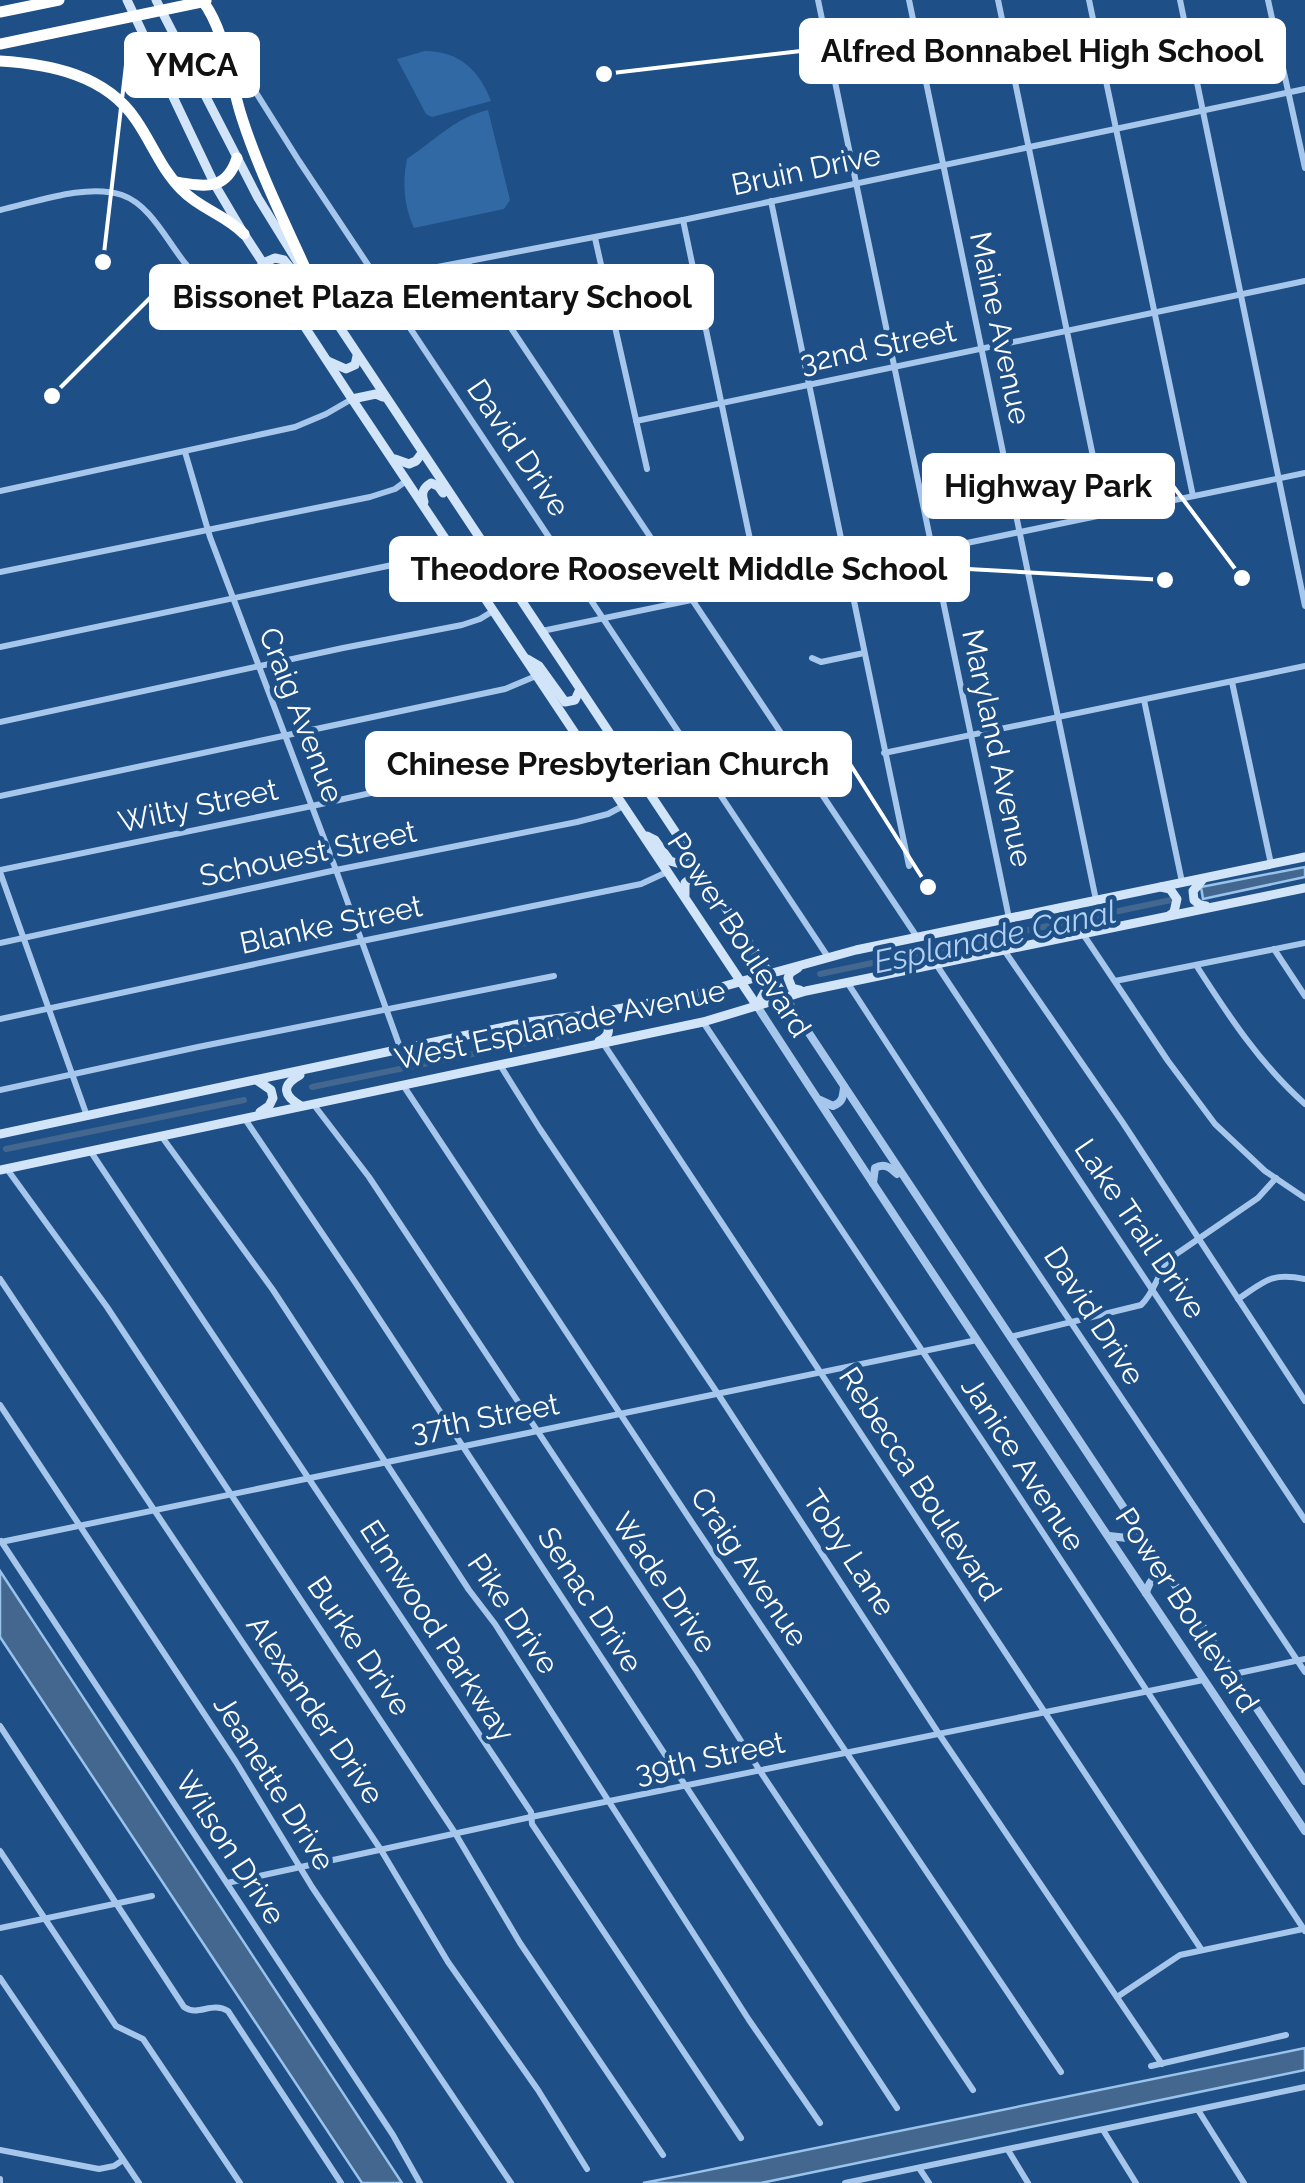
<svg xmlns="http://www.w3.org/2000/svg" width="1305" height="2183" viewBox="0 0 1305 2183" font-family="Raleway,sans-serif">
	<rect width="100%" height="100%" fill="#1e4f86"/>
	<g fill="#3169a4">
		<path d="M 425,51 C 459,51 479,70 491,101 L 432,117 L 426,114 L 397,59 Z"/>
		<path d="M 488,110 L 510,200 L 504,209 L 414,228 C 404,206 402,183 407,159 C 434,141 456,117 488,110 Z"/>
	</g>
	<g fill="#43678f" stroke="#9ac3ec" stroke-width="2.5">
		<path d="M 1305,867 L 1305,877 L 1203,899 L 1201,887 Z"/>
		<path d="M 0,1571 L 402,2183 L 362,2183 L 0,1637 Z"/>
		<path d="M 1305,2048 L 1305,2070 L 814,2172 L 761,2183 L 643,2183 C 864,2140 1084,2092 1305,2048 Z"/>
	</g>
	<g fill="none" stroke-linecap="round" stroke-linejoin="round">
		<g stroke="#43678f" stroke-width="6">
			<path d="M 820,974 L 1171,900"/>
			<path d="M 312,1087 L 560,1036"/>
			<path d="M 6,1149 L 244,1100"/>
		</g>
		<g stroke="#a6c7eb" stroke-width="6">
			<path d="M 818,0 L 1009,918"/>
			<path d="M 909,0 L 1096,900"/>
			<path d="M 998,0 L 1105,514"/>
			<path d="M 1089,0 L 1193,496"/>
			<path d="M 1180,0 L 1305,606"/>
			<path d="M 1268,0 L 1305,168"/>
			<path d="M 238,64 L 299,161 L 828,957"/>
			<path d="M 771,201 L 909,866"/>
			<path d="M 0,210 C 36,202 87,183 122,195 C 171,212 184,306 237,281 C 246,277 255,269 263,263"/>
			<path d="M 683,220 L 760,587"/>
			<path d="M 595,238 L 647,469"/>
			<path d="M 467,262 L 917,937"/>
			<path d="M 317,290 L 683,220 L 1305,89"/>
			<path d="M 636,421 L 1305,281"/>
			<path d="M 185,452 L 210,537 L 336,870 L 401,1050"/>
			<path d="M 0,491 L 295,427 L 326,414 L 352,399"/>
			<path d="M 0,572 L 370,497 L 395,489 L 406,481"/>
			<path d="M 542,631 L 1305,473"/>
			<path d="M 0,647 L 397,564 L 425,557 L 449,546"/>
			<path d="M 812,658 L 821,662 L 864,653"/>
			<path d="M 1232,682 L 1271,864"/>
			<path d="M 1144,700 L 1182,882"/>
			<path d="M 0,722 L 343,648 L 462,625 L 480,619 L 493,611"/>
			<path d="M 884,753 L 1305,666"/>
			<path d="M 0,796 L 505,689 L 536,676"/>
			<path d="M 0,870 L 312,806 L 561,751 L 580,741"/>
			<path d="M 0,872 L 87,1116"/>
			<path d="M 1083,934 L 1168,1061 L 1215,1124 L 1265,1171 L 1305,1198"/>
			<path d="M 0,943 L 336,870 L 577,822 L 608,814 L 623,806"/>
			<path d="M 1274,949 L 1305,996"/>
			<path d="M 1004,950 L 1123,1123 L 1305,1401"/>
			<path d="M 936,964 L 1305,1520"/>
			<path d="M 1196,965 C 1228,1015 1260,1064 1305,1104"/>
			<path d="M 1115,981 L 1305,943"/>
			<path d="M 847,982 L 981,1188 L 1305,1672"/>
			<path d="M 0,1019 L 362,941 L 641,884 L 667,872"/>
			<path d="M 703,1022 L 991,1454 L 1305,1931"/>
			<path d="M 603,1043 L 1201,1949"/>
			<path d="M 500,1065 L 540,1129 L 718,1394 L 939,1734 L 1162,2064"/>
			<path d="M 403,1085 L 697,1530 L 1061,2072"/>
			<path d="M 0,1090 L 198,1047 L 554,976"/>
			<path d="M 314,1105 L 369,1177 L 696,1670 L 760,1771 L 973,2090"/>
			<path d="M 245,1119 L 355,1282 L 897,2108"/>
			<path d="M 162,1137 L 273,1290 L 469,1590 L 495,1624 L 749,2020 L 820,2123"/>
			<path d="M 91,1152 L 531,1812 L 532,1824 L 741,2138"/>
			<path d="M 7,1169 L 107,1307 L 455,1833 L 520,1943 L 663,2155"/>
			<path d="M 0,1279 L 381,1850 L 448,1962 L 538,2090 L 587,2169"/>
			<path d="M 1238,1299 C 1265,1281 1271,1272 1305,1279"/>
			<path d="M 1010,1337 L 1141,1305 C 1156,1291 1157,1272 1172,1257 L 1258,1198 L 1276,1178"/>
			<path d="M 0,1405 L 236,1762 L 312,1887 L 511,2183"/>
			<path d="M 1,1541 L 393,2135 L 420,2183"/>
			<path d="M 1,1542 L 977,1340"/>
			<path d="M 1234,1674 L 1305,1659"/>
			<path d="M 0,1726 L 184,2007 C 199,2017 211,2001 228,2011 L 341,2183"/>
			<path d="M 0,1851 L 116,2026 L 143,2039 L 240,2183"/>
			<path d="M 227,1883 L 531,1817 L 1203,1680"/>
			<path d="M 0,1928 L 152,1896"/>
			<path d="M 0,1978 L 139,2183"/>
			<path d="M 1117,1997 L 1180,1955 L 1303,1929"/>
			<path d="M 1151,2066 L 1286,2035"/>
			<path d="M 1198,2110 L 1244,2183"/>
			<path d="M 1103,2130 L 1136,2183"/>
			<path d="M 0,2150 L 99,2169 L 114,2166 L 123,2160"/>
			<path d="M 1008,2150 L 1028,2183"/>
			<path d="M 919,2168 L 929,2183"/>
			<path d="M 0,2179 L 0,2183"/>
			<path d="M 845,2183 L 1305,2087"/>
		</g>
		<g stroke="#a6c7eb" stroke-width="8">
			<path d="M 785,997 L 1305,1781"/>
			<path d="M 757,1006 C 936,1283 1122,1556 1305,1831"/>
			<path d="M 820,1100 L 833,1106 C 843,1102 843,1097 844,1087"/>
			<path d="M 873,1183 L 875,1168 C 884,1163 890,1167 897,1174"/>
			<path d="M 1109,1536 L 1127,1538 L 1135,1526"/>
			<path d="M 1146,1593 C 1150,1578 1155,1575 1170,1580"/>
		</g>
		<g stroke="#d2e4f8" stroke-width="9">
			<path d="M 127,0 L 215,185 L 244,234 L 352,399 L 757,1006"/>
			<path d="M 156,0 L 258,198 L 297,261"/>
			<path d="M 263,263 L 275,258 L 284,260 L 302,282 L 315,290"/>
			<path d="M 313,287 L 785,997"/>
			<path d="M 328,361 L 346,369 L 355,365 L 357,356"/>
			<path d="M 352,399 L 376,394 L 383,397"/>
			<path d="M 395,459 L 409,464 L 416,461 L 422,453"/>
			<path d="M 424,502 C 421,493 423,488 431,483 L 438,486 L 443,493"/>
			<path d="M 527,659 L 539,666 L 565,702 L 575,700 L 580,689"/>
			<path d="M 647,836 L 655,840 L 670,861 L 677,863 L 683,860 L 686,850"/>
			<path d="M 1203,879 L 1193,891 L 1194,900 L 1200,905 L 1206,906"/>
			<path d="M 1161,887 L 1170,889 L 1177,899 L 1174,912 L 1170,915"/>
			<path d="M 685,895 L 685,883 L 691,878 L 701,880 L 708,885"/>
			<path d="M 798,968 L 790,973 L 788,978 L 792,988 L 800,990"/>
			<path d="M 757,1006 L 769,984 L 769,977"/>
			<path d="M 594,1014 C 607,1021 616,1033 599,1041"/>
			<path d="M 300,1075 C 280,1086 284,1096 301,1106"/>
			<path d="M 258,1081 L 271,1090 L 273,1098 L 269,1106 L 260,1112"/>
			<path d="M 0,1134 L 528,1022 L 586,1015 L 692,995 L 856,950 L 1305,857"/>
			<path d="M 0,1170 L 703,1022 L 806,991 L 1305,888"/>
		</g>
		<g stroke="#fff" stroke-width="11">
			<path d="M 202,0 C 227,33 229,79 242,118 C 261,177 290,233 315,290"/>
			<path d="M 0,12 L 59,0"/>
			<path d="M 0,44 L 206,1"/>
			<path d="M 0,61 C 50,64 106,75 136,120 C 152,143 161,169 182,190 C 200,209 226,215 244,234"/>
			<path d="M 175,182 C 204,186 226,192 237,158"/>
		</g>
	</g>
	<g text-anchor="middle" stroke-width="9" stroke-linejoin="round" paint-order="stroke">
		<g font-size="30" fill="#fff" stroke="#1e4f86">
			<text transform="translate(806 170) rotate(-12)" y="10">Bruin Drive</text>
			<text transform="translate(1000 328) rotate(78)" y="10">Maine Avenue</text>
			<text transform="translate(878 347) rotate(-12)" y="10">32nd Street</text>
			<text transform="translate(518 448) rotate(56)" y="10">David Drive</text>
			<text transform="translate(301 715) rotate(69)" y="10">Craig Avenue</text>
			<text transform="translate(997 748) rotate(78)" y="10">Maryland Avenue</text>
			<text transform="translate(198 806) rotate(-12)" y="10">Wilty Street</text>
			<text transform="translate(308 854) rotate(-12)" y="10">Schouest Street</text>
			<text transform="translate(331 925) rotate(-12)" y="10">Blanke Street</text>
			<text transform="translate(739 935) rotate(57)" y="10">Power Boulevard</text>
			<text transform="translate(560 1025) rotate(-12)" y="10">West Esplanade Avenue</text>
			<text transform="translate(1140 1229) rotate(56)" y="10">Lake Trail Drive</text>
			<text transform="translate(1094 1316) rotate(57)" y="10">David Drive</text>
			<text transform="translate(485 1418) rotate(-11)" y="10">37th Street</text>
			<text transform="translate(1023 1464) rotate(57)" y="10">Janice Avenue</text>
			<text transform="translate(920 1484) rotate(57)" y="10">Rebecca Boulevard</text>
			<text transform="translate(849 1553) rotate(57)" y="10">Toby Lane</text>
			<text transform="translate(749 1567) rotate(56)" y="10">Craig Avenue</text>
			<text transform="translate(664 1583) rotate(56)" y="10">Wade Drive</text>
			<text transform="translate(590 1600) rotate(57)" y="10">Senac Drive</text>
			<text transform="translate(1187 1610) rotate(57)" y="10">Power Boulevard</text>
			<text transform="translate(513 1614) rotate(56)" y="10">Pike Drive</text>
			<text transform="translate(437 1631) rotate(57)" y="10">Elmwood Parkway</text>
			<text transform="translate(359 1646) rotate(56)" y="10">Burke Drive</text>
			<text transform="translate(315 1710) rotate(56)" y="10">Alexander Drive</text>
			<text transform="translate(710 1758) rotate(-12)" y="10">39th Street</text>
			<text transform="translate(274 1783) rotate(58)" y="10">Jeanette Drive</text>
			<text transform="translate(230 1848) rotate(57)" y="10">Wilson Drive</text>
		</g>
		<g font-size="32" font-style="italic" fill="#b2d1f2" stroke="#1e4f86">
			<text transform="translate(995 937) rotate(-12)" y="11">Esplanade Canal</text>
		</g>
	</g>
	<path fill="none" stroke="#fff" stroke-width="4" d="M604 74L801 51M103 262L126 65M52 396L151 297M1242 578L1173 486M1165 580L968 569M928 887L850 764"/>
	<g fill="#fff" stroke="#1e4f86" stroke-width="4">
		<circle cx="604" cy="74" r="10"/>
		<circle cx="103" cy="262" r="10"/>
		<circle cx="52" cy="396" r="10"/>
		<circle cx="1242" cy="578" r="10"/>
		<circle cx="1165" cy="580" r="10"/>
		<circle cx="928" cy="887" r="10"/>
	</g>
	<g fill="#fff" stroke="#fff" stroke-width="4">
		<rect x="801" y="20" width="483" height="62" rx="10"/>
		<rect x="126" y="34" width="132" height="62" rx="10"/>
		<rect x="151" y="266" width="561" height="62" rx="10"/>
		<rect x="924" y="455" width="249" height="62" rx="10"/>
		<rect x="391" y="538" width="577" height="62" rx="10"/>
		<rect x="367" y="733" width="483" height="62" rx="10"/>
	</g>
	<g font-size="32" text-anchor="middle" font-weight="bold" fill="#111">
		<text x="1042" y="62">Alfred Bonnabel High School</text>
		<text x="192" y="76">YMCA</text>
		<text x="432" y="308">Bissonet Plaza Elementary School</text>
		<text x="1048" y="497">Highway Park</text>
		<text x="679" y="580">Theodore Roosevelt Middle School</text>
		<text x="608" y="775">Chinese Presbyterian Church</text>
	</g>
</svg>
